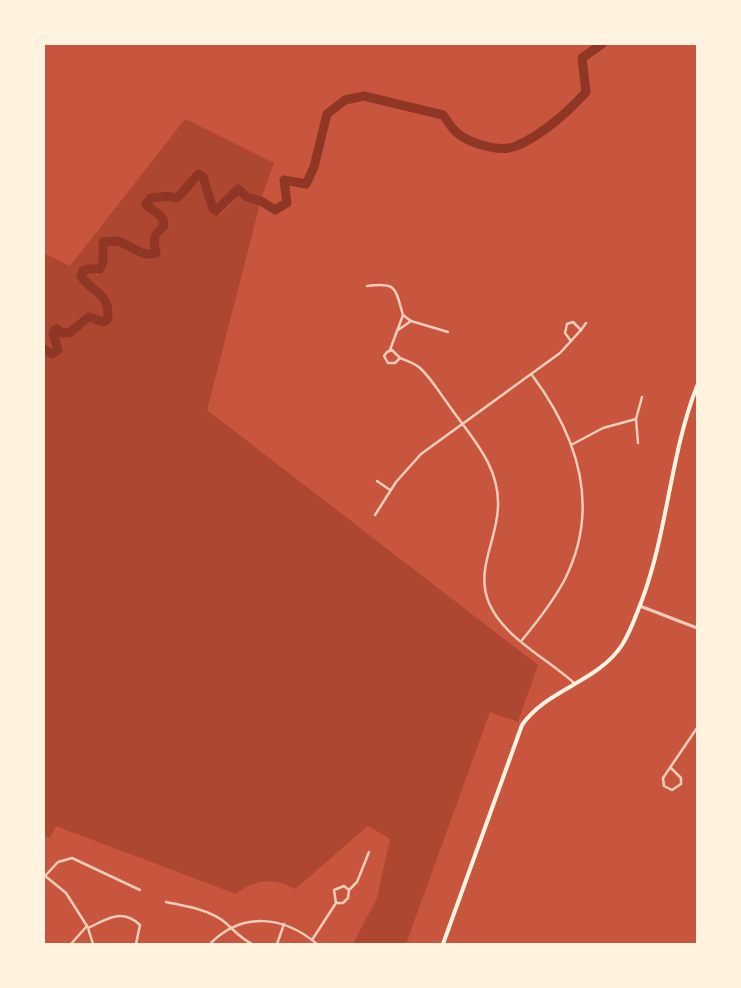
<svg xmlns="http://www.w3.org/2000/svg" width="741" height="988" viewBox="0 0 741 988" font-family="Roboto,sans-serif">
	<rect width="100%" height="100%" fill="#c8553d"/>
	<g fill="#ae4732">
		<path d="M 185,119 L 274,163 L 261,199 L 249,195 L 237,186 L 215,207 L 207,177 L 202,171 L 195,174 L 177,195 L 156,194 L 149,197 L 145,205 L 163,223 L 151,238 L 154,251 L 137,249 L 120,239 L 102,239 L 100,264 L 84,268 L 80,277 C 85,293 106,292 106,315 L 101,319 L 88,314 L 67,331 L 54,328 L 51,333 L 55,347 L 54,351 L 44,345 L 44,253 L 70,266 Z"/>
		<path d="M 199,178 C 209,187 204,206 215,215 L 220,215 L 229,206 L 238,191 L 245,198 L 260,204 L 207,410 L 538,665 L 518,722 L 490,712 L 406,944 L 353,944 L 377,898 L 390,839 L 368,826 L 295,889 C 275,878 253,879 236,894 L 56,826 L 50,838 L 44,836 L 44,352 L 53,357 L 59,354 C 63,344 53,339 56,331 L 66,338 L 87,322 L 104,325 L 109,323 C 117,302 100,291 86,281 L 85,272 L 91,271 L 97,275 C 108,268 104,257 105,247 L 108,244 C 127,242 136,263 159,256 L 155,237 C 157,233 161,232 164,228 C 173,219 157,210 150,207 L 149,203 L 156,198 L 180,199 Z"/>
	</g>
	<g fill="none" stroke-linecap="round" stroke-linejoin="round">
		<path stroke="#8f3625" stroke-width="9" d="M 44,349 L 52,354 L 58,350 L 53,334 L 54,330 L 57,329 L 61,333 L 69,333 L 89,317 L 103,322 L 107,320 C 113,295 91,292 81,276 L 83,271 L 88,269 L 100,269 L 103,262 L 103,242 C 107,242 112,241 116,241 C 131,243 139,258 156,253 C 153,239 153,235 164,226 C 165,214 152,212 146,204 L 151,198 L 169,196 L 176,198 C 186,192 190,181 199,174 L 203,177 L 213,209 L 216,211 L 238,189 L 247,197 L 261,201 L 275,210 L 287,203 L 284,180 L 306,184 L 314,167 L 327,114 L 345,100 L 364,96 L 443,115 C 447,120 450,126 455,131 C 467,143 500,153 516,146 C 541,136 569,111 586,92 L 582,58 L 602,44"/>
		<g stroke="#f1ccb7" stroke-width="2.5">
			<path d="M 367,286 C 397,282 395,288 403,315"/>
			<path d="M 411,321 L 448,332"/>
			<path d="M 571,341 L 581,330"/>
			<path d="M 390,350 L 403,315 L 411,321 L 398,330"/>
			<path d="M 400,358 L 392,350 L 387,352 L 384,356 L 388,363 L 395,363 L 400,358 C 407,361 414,363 420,368 C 431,378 439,392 448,404 C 470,436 500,465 498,507 C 497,541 475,569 489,603 C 503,637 548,659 574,683"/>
			<path d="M 636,419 L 642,397"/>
			<path d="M 573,444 L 603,428 L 636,419 L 638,443"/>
			<path d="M 377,481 L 390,490"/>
			<path d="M 375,515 L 396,482 L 421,454 L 560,353 L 571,341 L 565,333 L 567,324 L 573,322 L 581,330 L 586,323"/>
			<path d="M 522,640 C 537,622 552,603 564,581 C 602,507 578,437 532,375"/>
			<path d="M 671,768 L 681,778 L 681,784 L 672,790 L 664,786 L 663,778 L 697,728"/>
			<path d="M 44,875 L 66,893 L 87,926"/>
			<path d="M 45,876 L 58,862 L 72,858 L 140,890"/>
			<path d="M 349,890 L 357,882 L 369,852"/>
			<path d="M 166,902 C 185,906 206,909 222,920 C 234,929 237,936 252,944"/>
			<path d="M 88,928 L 93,944"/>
			<path d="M 312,940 L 336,903 L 334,890 L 344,886 L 349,890 L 348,898 L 343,903 L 336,903"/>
			<path d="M 71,944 L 87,926 L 88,928 C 107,919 122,908 140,925 L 136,944"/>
			<path d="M 210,944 C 242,911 284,916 317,944"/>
			<path d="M 277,944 L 284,924"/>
		</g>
		<path stroke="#f1ccb7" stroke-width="3" d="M 640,606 L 697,628"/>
		<path stroke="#fff3e0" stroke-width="4" d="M 443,944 L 522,725 C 547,689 598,682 622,645 C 631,631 636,615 642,600 C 668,530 670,455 697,386"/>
	</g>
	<rect width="741" height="988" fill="none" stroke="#fff3e0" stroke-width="90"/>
</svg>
